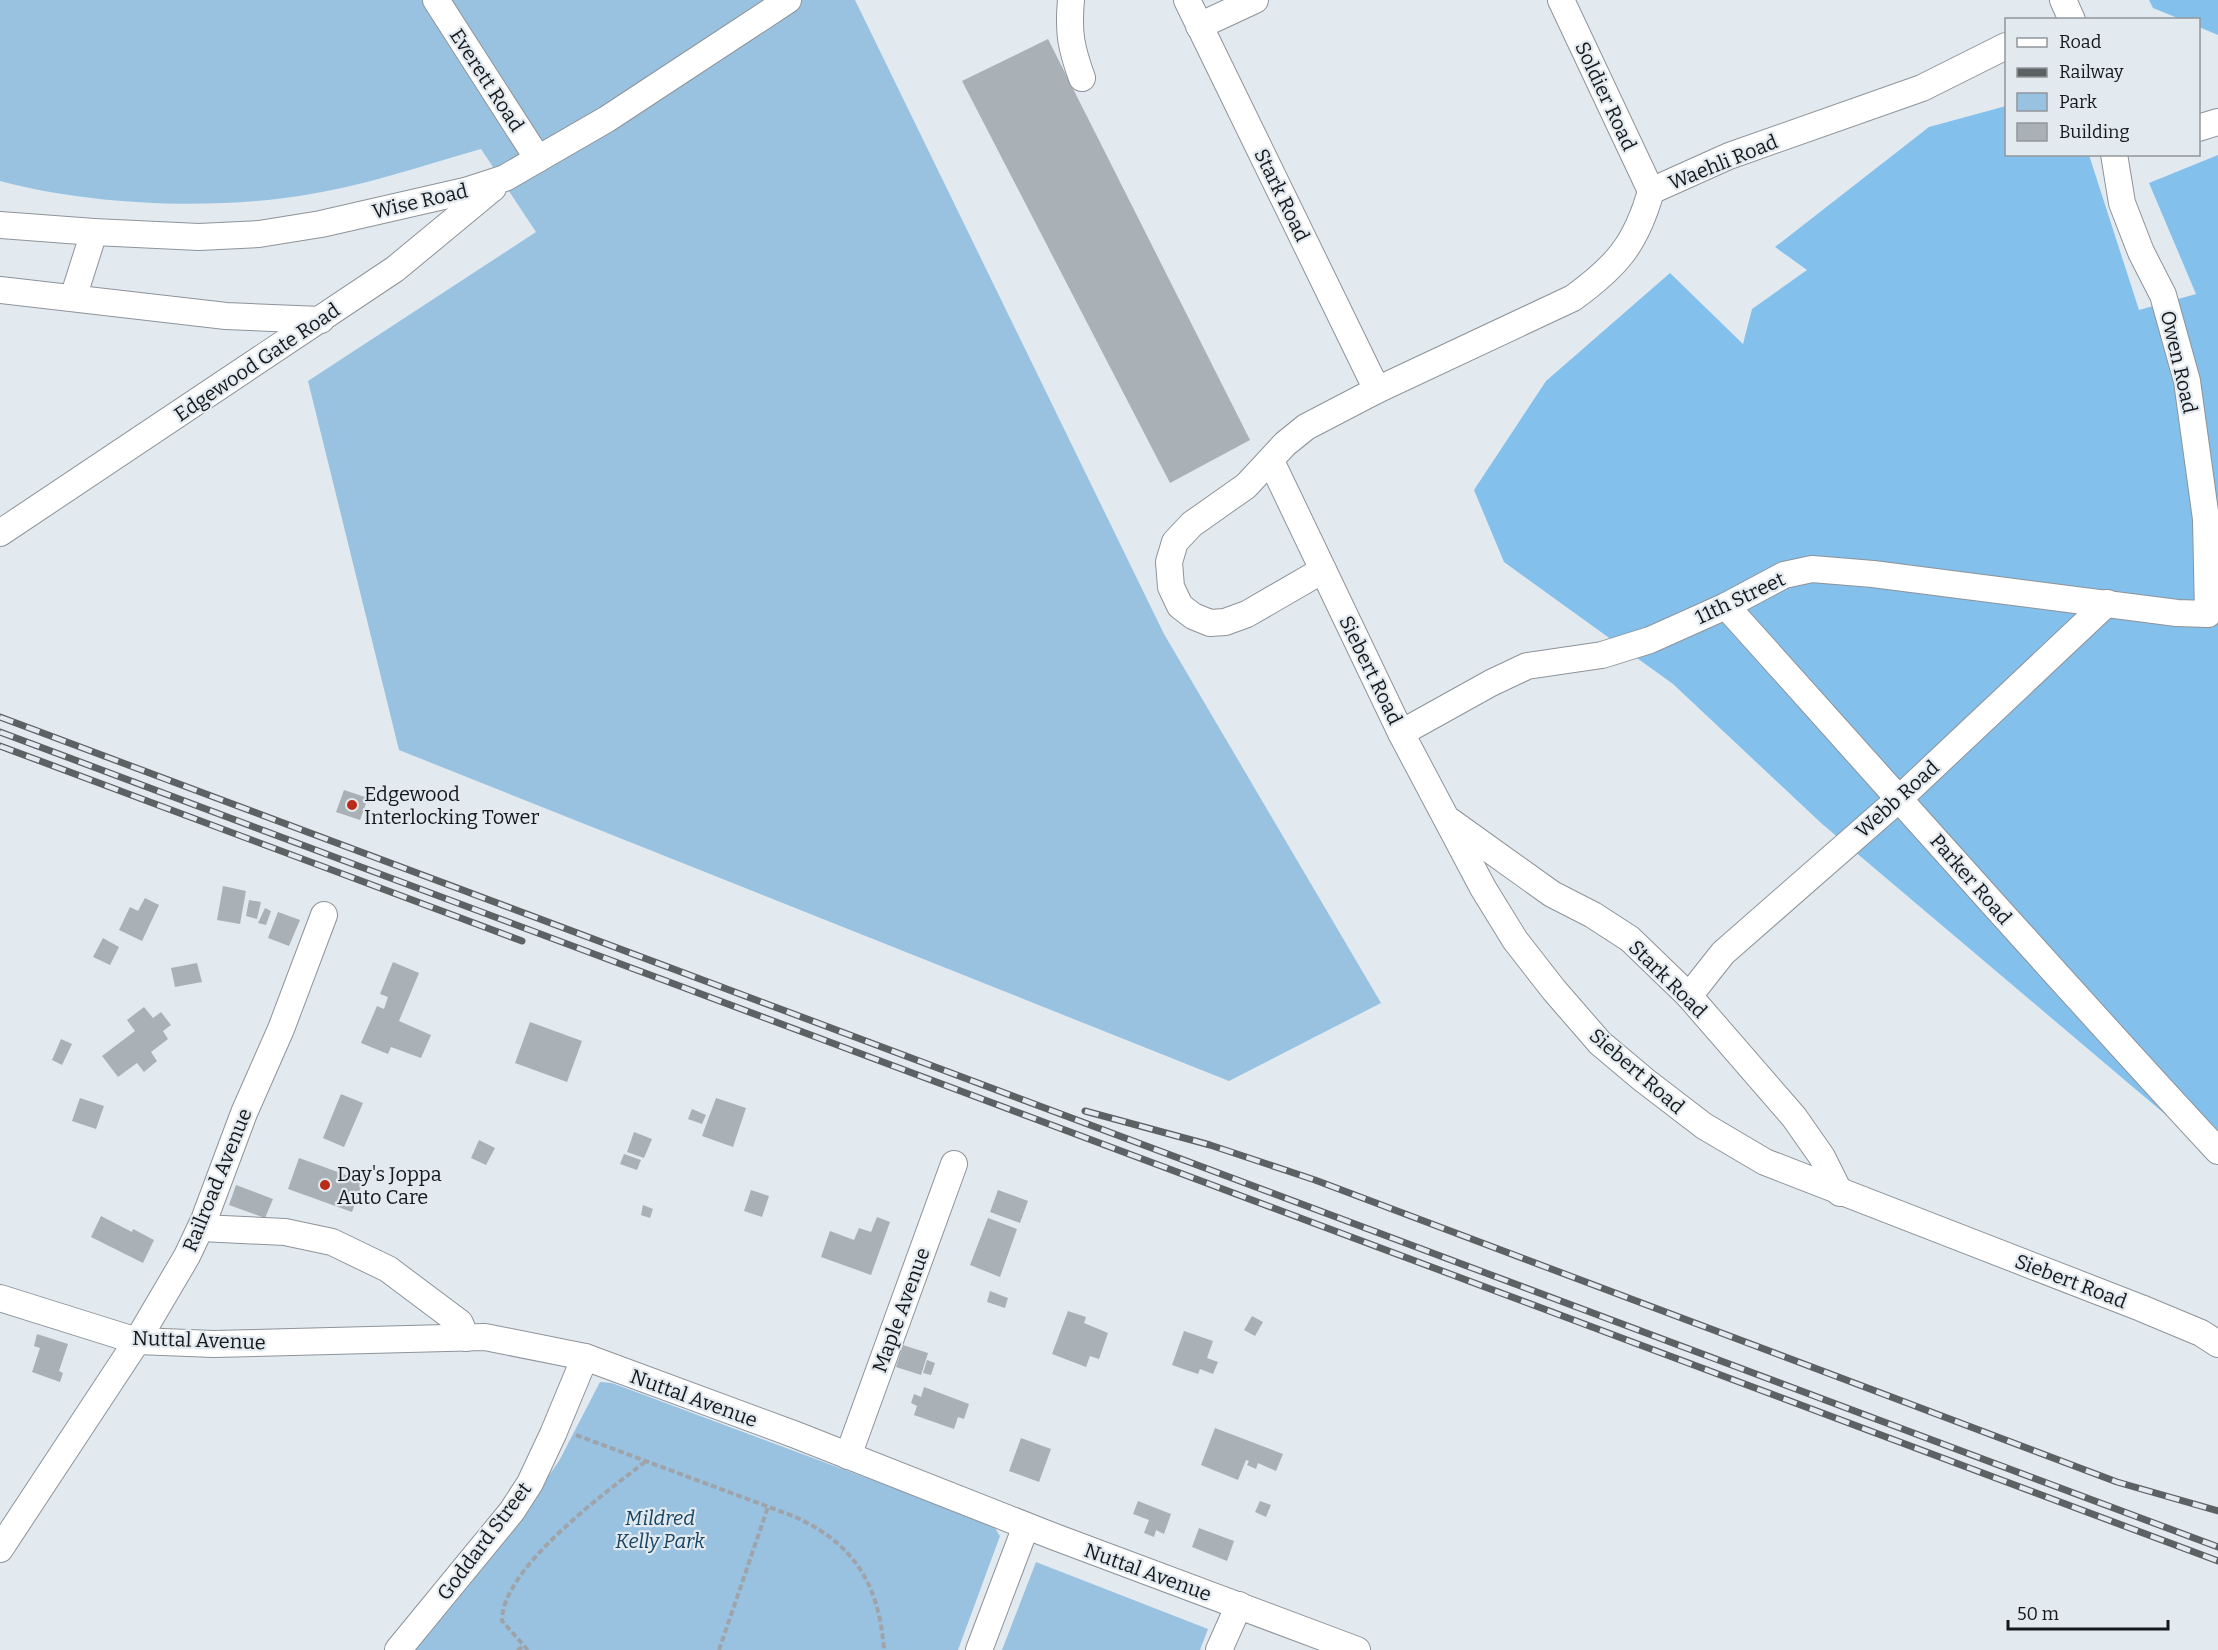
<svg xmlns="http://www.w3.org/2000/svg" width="2218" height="1650" viewBox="0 0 2218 1650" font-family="Bitter,serif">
	<rect width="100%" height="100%" fill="#e2eaf0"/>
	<g fill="#99c2e1">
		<path d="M 0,0 L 855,0 L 1164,634 L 1381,1003 L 1229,1081 L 399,750 L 308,381 L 536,232 L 481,149 C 421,166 361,187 299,196 C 208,210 89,205 0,181 Z"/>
		<path d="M 600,1382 L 612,1383 L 993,1525 L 1000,1536 L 958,1650 L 412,1650 L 521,1515 L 559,1461 Z"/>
		<path d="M 1036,1562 L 1208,1629 L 1200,1650 L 1002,1650 Z"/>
	</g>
	<g fill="#84c0ec">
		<path d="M 2149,0 L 2218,0 L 2218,35 L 2199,27 L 2198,20 L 2180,19 L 2153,8 Z"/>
		<path d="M 2006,106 L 2006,154 L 2089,155 L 2139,310 L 2196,294 L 2149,183 L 2218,155 L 2218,1159 L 1821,823 L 1673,684 L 1504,562 L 1474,490 L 1546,381 L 1670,273 L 1743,344 L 1752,309 L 1807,270 L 1775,247 L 1929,127 Z"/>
	</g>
	<g fill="#a9b1b6">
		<path d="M 1048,39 L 1250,440 L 1170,483 L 962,81 Z"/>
		<path d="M 344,790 L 368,798 L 360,820 L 336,812 Z"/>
		<path d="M 223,886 L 246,891 L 240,924 L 217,920 Z"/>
		<path d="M 145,898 L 159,905 L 142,941 L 119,930 L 130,907 L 138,911 Z"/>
		<path d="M 249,900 L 261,902 L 257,919 L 246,916 Z"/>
		<path d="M 265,908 L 271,911 L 266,925 L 258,923 Z"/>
		<path d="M 278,912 L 300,920 L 289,946 L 268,938 Z"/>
		<path d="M 103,938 L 119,947 L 110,965 L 93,957 Z"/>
		<path d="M 393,962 L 419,973 L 399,1021 L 431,1035 L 421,1058 L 391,1047 L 388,1054 L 361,1043 L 377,1006 L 384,1009 L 388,997 L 380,994 Z"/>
		<path d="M 197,963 L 202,982 L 175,987 L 171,968 Z"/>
		<path d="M 144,1007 L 153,1018 L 161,1012 L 171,1025 L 163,1031 L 168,1039 L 151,1052 L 157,1061 L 144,1072 L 137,1063 L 118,1077 L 102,1056 L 135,1031 L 127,1020 Z"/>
		<path d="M 530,1022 L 582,1041 L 567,1082 L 515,1063 Z"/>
		<path d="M 61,1039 L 72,1044 L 62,1065 L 52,1060 Z"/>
		<path d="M 341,1094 L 363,1103 L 344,1147 L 323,1138 Z"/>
		<path d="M 80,1098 L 104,1106 L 96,1129 L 72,1121 Z"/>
		<path d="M 716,1098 L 746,1108 L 733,1147 L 702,1136 Z"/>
		<path d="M 692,1109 L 706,1115 L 702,1124 L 688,1119 Z"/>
		<path d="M 634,1132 L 652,1139 L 644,1158 L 627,1152 Z"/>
		<path d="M 479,1140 L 495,1148 L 486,1165 L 471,1158 Z"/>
		<path d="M 624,1154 L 641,1160 L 637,1170 L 620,1164 Z"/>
		<path d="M 299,1158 L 363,1181 L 352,1212 L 288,1189 Z"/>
		<path d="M 236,1185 L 273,1199 L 265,1218 L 229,1205 Z"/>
		<path d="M 751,1190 L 769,1196 L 762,1217 L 744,1211 Z"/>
		<path d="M 998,1190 L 1028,1201 L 1020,1223 L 990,1212 Z"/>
		<path d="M 643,1205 L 653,1209 L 650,1218 L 641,1215 Z"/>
		<path d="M 101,1216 L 132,1232 L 133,1229 L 154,1240 L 143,1263 L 91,1237 Z"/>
		<path d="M 877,1217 L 890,1222 L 871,1275 L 821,1257 L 830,1231 L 854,1240 L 859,1228 L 871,1232 Z"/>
		<path d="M 988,1218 L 1017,1229 L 1000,1277 L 970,1265 Z"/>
		<path d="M 990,1291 L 1008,1298 L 1005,1308 L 987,1302 Z"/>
		<path d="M 1068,1311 L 1086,1317 L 1084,1323 L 1108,1333 L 1099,1359 L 1090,1356 L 1086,1367 L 1052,1354 Z"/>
		<path d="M 1252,1316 L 1263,1322 L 1255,1336 L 1244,1330 Z"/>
		<path d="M 1184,1331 L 1213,1341 L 1207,1358 L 1218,1362 L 1213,1374 L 1200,1369 L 1198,1374 L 1172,1365 Z"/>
		<path d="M 37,1334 L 68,1344 L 59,1371 L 63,1373 L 60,1382 L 32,1372 L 40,1348 L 34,1346 Z"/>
		<path d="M 903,1345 L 928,1353 L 921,1375 L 896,1367 Z"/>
		<path d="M 927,1360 L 935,1363 L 931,1375 L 923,1373 Z"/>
		<path d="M 924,1387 L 969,1404 L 964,1419 L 958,1417 L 954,1429 L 914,1415 L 917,1406 L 911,1403 L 914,1394 L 921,1397 Z"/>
		<path d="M 1215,1428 L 1283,1454 L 1276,1471 L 1258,1463 L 1256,1469 L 1247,1465 L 1249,1461 L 1246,1460 L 1238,1480 L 1201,1465 Z"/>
		<path d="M 1021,1438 L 1051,1449 L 1039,1482 L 1009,1471 Z"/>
		<path d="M 1138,1501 L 1171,1514 L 1164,1534 L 1156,1530 L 1154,1537 L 1144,1533 L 1149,1520 L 1133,1514 Z"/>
		<path d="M 1260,1501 L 1271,1505 L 1266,1517 L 1255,1512 Z"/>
		<path d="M 1199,1528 L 1234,1541 L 1227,1561 L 1192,1547 Z"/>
	</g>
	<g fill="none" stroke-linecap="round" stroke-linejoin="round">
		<defs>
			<g id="minor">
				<path d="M 436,0 L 538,159"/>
				<path d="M 1071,0 C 1068,32 1071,48 1082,78"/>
				<path d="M 1187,0 L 1377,390"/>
				<path d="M 1561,0 L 1651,191"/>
				<path d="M 2063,0 L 2072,20"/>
				<path d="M 1199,26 L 1255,0"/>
				<path d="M 2198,128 L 2218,122"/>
				<path d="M 0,225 L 94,232 L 199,237 L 259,234 L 321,224 L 465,191 L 505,178 L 607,119 L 788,0"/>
				<path d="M 0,290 L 226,316 L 321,320"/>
				<path d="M 73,298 L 94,232"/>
				<path d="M 1271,461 L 1401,733 L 1483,888 L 1515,940 L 1554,990 L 1600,1043 L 1644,1080 L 1704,1126 L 1765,1162 L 2141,1308 L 2201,1333 L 2218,1344"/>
				<path d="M 0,533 L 395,269 L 493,188"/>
				<path d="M 1323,570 L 1247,614 L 1225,622 L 1210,623 L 1193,616 L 1180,606 L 1171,587 L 1169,562 L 1175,542 L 1192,524 L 1246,486 L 1285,444 L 1306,427 L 1377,390 L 1573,298 C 1617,266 1636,244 1651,191 L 1729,156 L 1922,88 L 2006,46"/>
				<path d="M 1726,606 C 1890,788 2052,972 2218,1151"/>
				<path d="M 1401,733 L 1491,683 L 1527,666 L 1602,655 L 1650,640 L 1726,606 L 1784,575 L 1812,569 L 1873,574 L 2177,613 L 2208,614 L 2206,519 L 2187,381 L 2163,295 L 2141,252 L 2122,203 L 2114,154"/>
				<path d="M 1450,821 L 1552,894 L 1593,915 L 1630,939 L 1689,996 L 1794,1117 L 1822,1157 L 1840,1193"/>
				<path d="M 1689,996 L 1723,953 L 1900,798 L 2107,603"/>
				<path d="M 201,1228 L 285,1232 L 332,1242 L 388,1269 L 460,1323 L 466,1338"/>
				<path d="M 0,1298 L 137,1341 L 214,1344 L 485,1337 L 585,1357 L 796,1435 L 1055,1537 L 1357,1650"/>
				<path d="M 848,1456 L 954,1164"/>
				<path d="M 0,1549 L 137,1341 L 187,1256 L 204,1220 L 244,1113 L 281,1029 L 324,915"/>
				<path d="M 398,1650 L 512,1511 L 530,1483 L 553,1434 L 585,1357"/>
				<path d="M 979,1650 L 1026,1526"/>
				<path d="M 1219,1650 L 1239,1605"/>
			</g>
		</defs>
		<use href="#minor" stroke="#8d9399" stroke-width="28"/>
		<g stroke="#9ea4a9" stroke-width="4" stroke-dasharray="6 3" stroke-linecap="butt">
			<path d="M 576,1435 L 793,1516 C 854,1543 879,1584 884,1650"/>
			<path d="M 517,1650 L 525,1646"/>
			<path d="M 528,1650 L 502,1621 C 501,1569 606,1492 645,1462"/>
			<path d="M 719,1650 L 768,1507"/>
		</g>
		<use href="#minor" stroke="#fff" stroke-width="26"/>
		<defs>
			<g id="rail">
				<path d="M 0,717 L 2218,1547"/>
				<path d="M 0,732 L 2218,1561"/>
				<path d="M 0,746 L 522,941"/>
				<path d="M 1085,1111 L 1210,1145 L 1315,1180 L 2117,1482 L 2218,1511"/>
			</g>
		</defs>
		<use href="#rail" stroke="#5c6164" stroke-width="7"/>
		<use href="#rail" stroke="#e2eaf0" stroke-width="4.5" stroke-dasharray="14" stroke-linecap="butt"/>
	</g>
	<g fill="#b92c19" stroke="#e2eaf0" stroke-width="2">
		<circle cx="352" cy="805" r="6"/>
		<circle cx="325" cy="1185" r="6"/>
	</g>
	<g text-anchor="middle" stroke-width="4.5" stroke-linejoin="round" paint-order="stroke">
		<g font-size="20" fill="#15181a" stroke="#e2eaf0">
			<text transform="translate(487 80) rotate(57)" y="7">Everett Road</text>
			<text transform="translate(1606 96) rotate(65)" y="7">Soldier Road</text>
			<text transform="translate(1723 162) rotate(-22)" y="7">Waehli Road</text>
			<text transform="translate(1282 195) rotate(64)" y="7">Stark Road</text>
			<text transform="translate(420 201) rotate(-13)" y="7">Wise Road</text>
			<text transform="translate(257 362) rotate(-34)" y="7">Edgewood Gate Road</text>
			<text transform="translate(2179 362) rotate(77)" y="7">Owen Road</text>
			<text transform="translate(1740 598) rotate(-25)" y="7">11th Street</text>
			<text transform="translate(1371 670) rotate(64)" y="7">Siebert Road</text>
			<text transform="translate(1897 799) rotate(-42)" y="7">Webb Road</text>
			<text transform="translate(1971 879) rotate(49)" y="7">Parker Road</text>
			<text transform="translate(1668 979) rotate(45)" y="7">Stark Road</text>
			<text transform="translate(1637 1071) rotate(41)" y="7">Siebert Road</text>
			<text transform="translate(217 1180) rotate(-68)" y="7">Railroad Avenue</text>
			<text transform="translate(2071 1281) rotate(21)" y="7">Siebert Road</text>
			<text transform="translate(901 1310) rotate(-70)" y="7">Maple Avenue</text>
			<text transform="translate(199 1340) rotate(2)" y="7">Nuttal Avenue</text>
			<text transform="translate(694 1398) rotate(20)" y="7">Nuttal Avenue</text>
			<text transform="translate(484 1541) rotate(-53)" y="7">Goddard Street</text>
			<text transform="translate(1148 1572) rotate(20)" y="7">Nuttal Avenue</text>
		</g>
		<g font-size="20" fill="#15181a" stroke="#e2eaf0" text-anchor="start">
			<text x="364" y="801">Edgewood<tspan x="364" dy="23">Interlocking Tower</tspan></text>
			<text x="337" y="1181">Day's Joppa<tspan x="337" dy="23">Auto Care</tspan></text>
		</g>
		<g font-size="20" font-style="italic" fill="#164462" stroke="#e2eaf0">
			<text x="660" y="1525">Mildred<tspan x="660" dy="23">Kelly Park</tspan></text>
		</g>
	</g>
	<rect x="2005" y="18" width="195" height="138" fill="#e2eaf0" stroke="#90969a" stroke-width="1.5"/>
	<rect x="2017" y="38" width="30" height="9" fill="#ffffff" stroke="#90969a" stroke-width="1.5"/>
	<text x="2059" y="48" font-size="18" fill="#15181a">Road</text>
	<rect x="2017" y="68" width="30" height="9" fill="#5c6164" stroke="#90969a" stroke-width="1.5"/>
	<text x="2059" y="78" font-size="18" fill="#15181a">Railway</text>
	<rect x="2017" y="93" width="30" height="18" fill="#99c2e1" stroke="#90969a" stroke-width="1.5"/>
	<text x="2059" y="108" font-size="18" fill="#15181a">Park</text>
	<rect x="2017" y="123" width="30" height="18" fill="#a9b1b6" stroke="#90969a" stroke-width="1.5"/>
	<text x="2059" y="138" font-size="18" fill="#15181a">Building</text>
	<path d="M2008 1620v9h160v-9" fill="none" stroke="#15181a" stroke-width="3"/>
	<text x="2017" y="1620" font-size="18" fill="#15181a" stroke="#e2eaf0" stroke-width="4.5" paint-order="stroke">50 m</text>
</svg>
